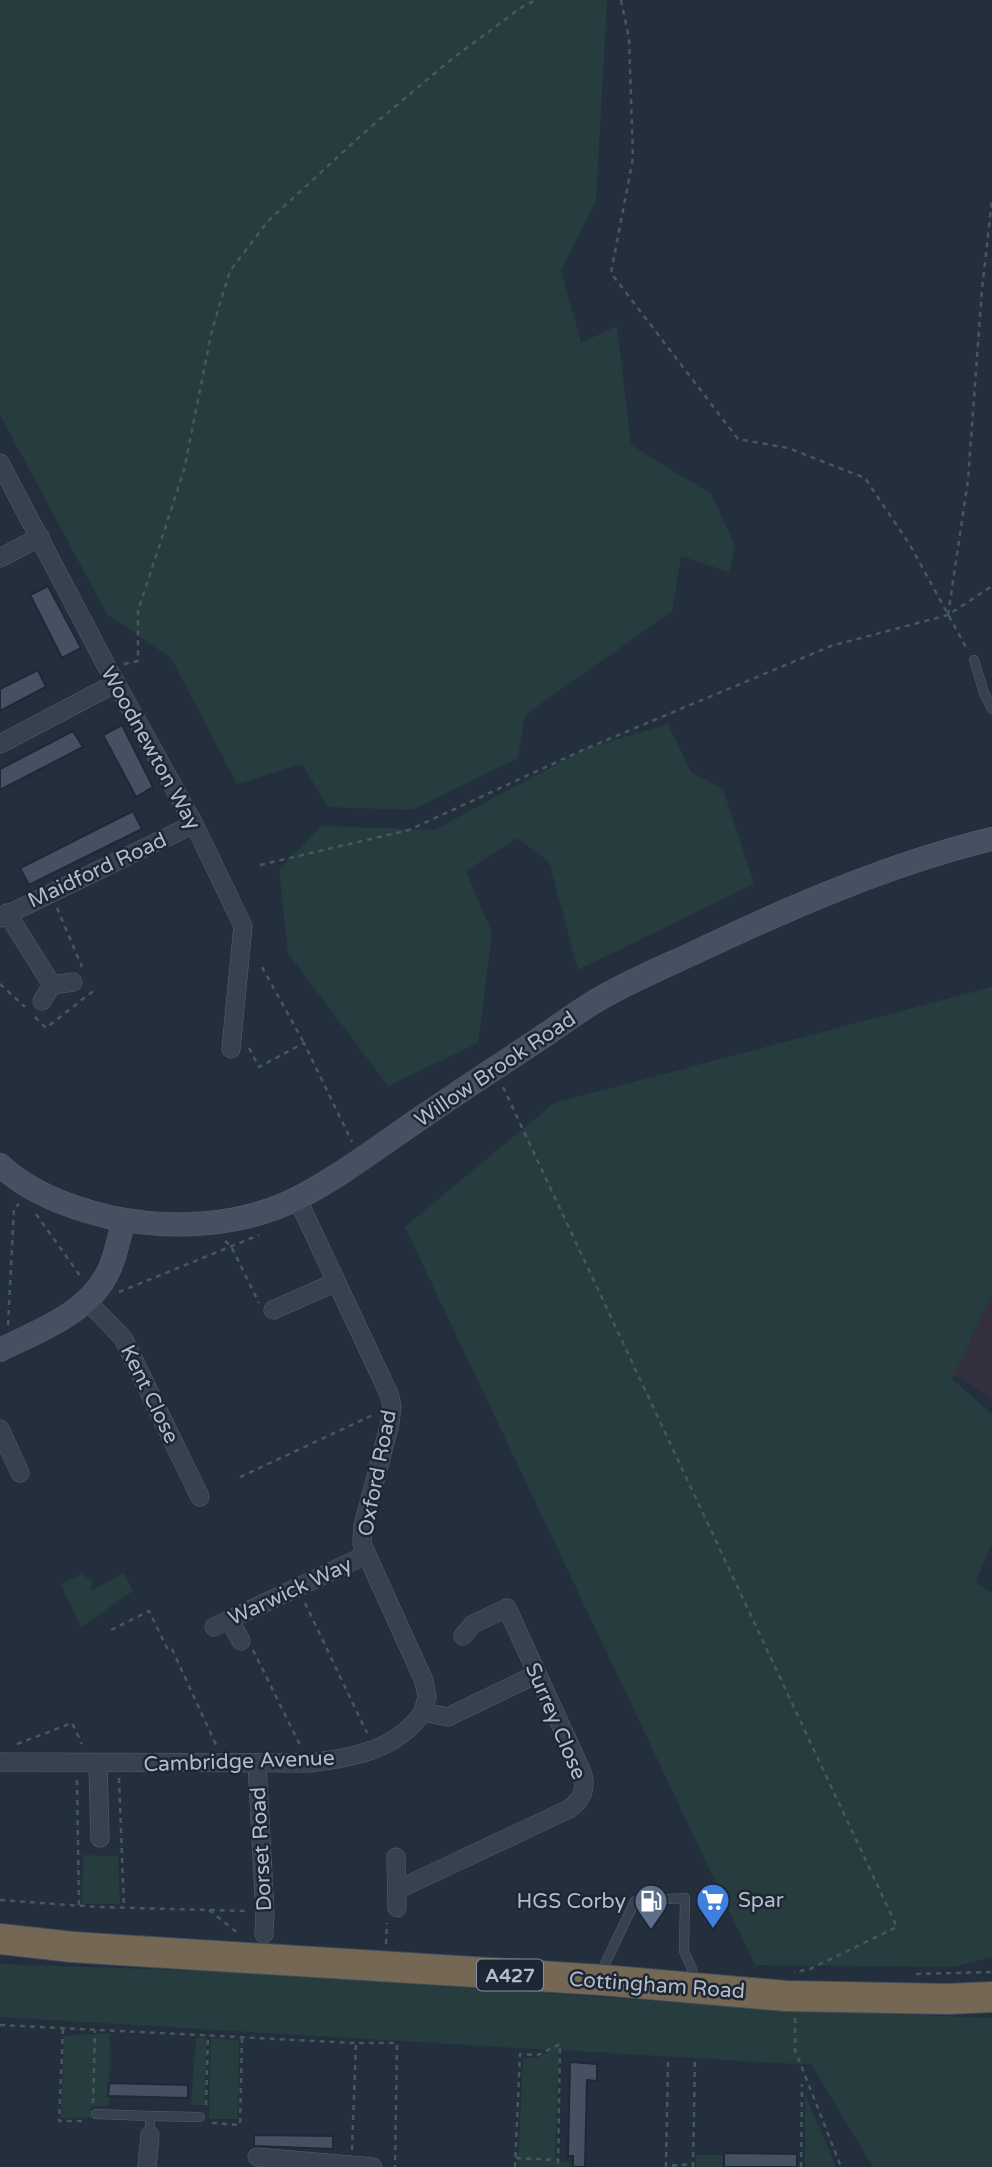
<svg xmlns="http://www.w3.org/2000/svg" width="992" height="2167" viewBox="0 0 992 2167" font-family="'Varela Round',sans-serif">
	<rect width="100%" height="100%" fill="#242f3e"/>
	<path fill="#32303f" d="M 992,1257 L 992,1398 L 932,1362 Z"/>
	<g fill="#263c3f">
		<path d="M 0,0 L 607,0 L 596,201 L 561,270 L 581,343 L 617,326 L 631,445 L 711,494 L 735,545 L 729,572 L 681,556 L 672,611 L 525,715 L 518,758 L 412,810 L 328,807 L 302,764 L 237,784 L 171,658 L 107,614 L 0,415 Z"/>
		<path d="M 668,724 L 691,772 L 723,789 L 754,884 L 578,970 L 549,862 L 517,838 L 466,871 L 492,933 L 478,1043 L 388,1086 L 288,953 L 279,870 L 321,826 L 434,830 L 585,749 Z"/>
		<path d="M 992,987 L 992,1294 L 952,1379 L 992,1414 L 992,1545 L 975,1582 L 992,1593 L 992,1957 L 954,1967 L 755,1965 L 405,1227 L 554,1103 Z"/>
		<path d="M 124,1573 L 133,1591 L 81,1627 L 61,1584 L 82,1574 L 93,1582 L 91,1591 Z"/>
		<path d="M 83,1855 L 118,1856 L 120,1904 L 82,1904 Z"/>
		<path d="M 0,1964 L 264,1973 L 764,2009 L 992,2018 L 992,2167 L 873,2167 L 812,2065 L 559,2050 L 555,2162 L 571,2162 L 571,2167 L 518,2167 L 523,2058 L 538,2058 L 551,2050 L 0,2017 Z"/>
		<path d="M 110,2033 L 109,2106 L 91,2106 L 91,2118 L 61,2118 L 64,2036 Z"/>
		<path d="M 196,2038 L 207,2038 L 204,2105 L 191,2105 Z"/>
		<path d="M 211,2038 L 239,2040 L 238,2119 L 209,2119 Z"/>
		<path d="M 805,2094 L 836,2167 L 805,2167 Z"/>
		<rect x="696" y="2155" width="28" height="12"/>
	</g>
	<g fill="#455162" stroke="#1f2835" stroke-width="2">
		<path d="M 48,586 L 81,648 L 62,658 L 30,595 Z"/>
		<path d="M 38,670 L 46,687 L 0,711 L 0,689 Z"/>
		<path d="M 122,725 L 153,787 L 136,797 L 103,735 Z"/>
		<path d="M 73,731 L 83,747 L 0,790 L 0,769 Z"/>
		<path d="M 133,811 L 142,829 L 29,885 L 20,868 Z"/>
		<path d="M 570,2062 L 597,2064 L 597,2081 L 587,2080 L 585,2167 L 573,2167 L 573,2156 L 568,2156 Z"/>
		<path d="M 109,2083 L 188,2085 L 188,2098 L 108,2096 Z"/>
		<path d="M 254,2135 L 333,2136 L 333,2149 L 254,2146 Z"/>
		<path d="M 724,2153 L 797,2154 L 797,2167 L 724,2167 Z"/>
	</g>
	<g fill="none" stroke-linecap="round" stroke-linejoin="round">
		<defs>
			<g id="lane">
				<path d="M 974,660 L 984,693 L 992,709"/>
				<path d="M 603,1975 L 605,1964 L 635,1901 L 685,1898 L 684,1951 L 692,1969 L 694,1985"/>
				<path d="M 96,2114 L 150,2116 L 150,2135"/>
				<path d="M 150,2116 L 200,2117"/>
			</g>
			<g id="street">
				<path d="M 0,463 L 107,667 L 194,824 L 243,926 L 231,1049"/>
				<path d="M 0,558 L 40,537"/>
				<path d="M 0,744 L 116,683"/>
				<path d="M 7,913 L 52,985"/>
				<path d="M 0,918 L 194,824"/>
				<path d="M 42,1001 L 52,985 L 73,982"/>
				<path d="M 297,1198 L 389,1394 L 392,1406 L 390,1423 L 363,1526 L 362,1544 L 424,1681 L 427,1697 L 423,1712"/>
				<path d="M 87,1301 L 123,1338 L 200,1497"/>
				<path d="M 273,1310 L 336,1282"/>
				<path d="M 0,1429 L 20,1473"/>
				<path d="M 230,1620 L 241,1641"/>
				<path d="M 214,1627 L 366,1555"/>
				<path d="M 0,1762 L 309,1763 C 352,1758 397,1750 423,1712 L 448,1717 L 537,1674"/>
				<path d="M 98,1763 L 100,1838"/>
				<path d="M 257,1763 L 265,1914 L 264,1934"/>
				<path d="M 396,1857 L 397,1908"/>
				<path d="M 397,1890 L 569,1809 C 583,1800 587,1787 582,1772 L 507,1608 L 473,1624 L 463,1636"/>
				<path d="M 257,2157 L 373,2167"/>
				<path d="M 147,2167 L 150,2135"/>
			</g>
			<g id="secondary">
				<path d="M 0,1165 C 28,1192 71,1208 109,1217 C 170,1230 241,1227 298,1198 C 344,1174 385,1142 428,1113 C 467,1086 508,1060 548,1033 C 567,1020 587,1005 608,994 C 637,978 668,965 698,951 C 793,906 890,864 992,839"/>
				<path d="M 0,1350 C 38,1331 89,1313 108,1272 C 116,1256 119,1237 124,1220"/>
			</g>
			<path id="highway" d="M 0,1939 L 72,1947 L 602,1980 L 786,1996 L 948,1999 L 992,1997"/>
		</defs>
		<use href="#lane" stroke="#565f6c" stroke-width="10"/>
		<use href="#street" stroke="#565f6c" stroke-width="19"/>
		<use href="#secondary" stroke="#565f6c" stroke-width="24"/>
		<use href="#highway" stroke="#434c59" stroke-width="32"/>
		<g stroke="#44595c" stroke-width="2.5" stroke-dasharray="5 5" stroke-linecap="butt">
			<path d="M 621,0 L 629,38 L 633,158 L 611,273 L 738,439 L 788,448 L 865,478 L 910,545 L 967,649"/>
			<path d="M 948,615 L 968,480 L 982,289 L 992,200"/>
			<path d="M 124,664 L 138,661 L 138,611 L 184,470 L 212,330 L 230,271 L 268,221 L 366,131 L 453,58 L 522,7 L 536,0"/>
			<path d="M 260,865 L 409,830 L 585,749 L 831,646 L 948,615 L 992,586"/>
			<path d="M 57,908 L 82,967"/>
			<path d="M 262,967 L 304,1043"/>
			<path d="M 0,984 L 25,1007"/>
			<path d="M 35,1017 L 46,1028 L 92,992 L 90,986"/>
			<path d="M 249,1048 L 259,1067 L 304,1043 L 352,1142"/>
			<path d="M 503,1087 L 897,1927 L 810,1969 L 794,1972"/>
			<path d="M 36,1214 L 81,1277"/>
			<path d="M 225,1241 L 231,1246 L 259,1303"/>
			<path d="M 119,1292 L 259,1235"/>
			<path d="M 8,1325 L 14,1208 L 19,1204"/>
			<path d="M 240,1477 L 373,1415"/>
			<path d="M 305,1603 L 367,1733"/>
			<path d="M 111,1630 L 149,1611 L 167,1648 L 171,1647 L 217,1747"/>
			<path d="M 253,1650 L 300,1745"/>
			<path d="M 17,1744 L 72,1723 L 82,1744"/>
			<path d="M 119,1778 L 124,1908"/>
			<path d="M 77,1780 L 79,1906"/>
			<path d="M 0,1900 L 97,1907 L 248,1911"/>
			<path d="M 209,1910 L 239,1934"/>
			<path d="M 386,1944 L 387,1923"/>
			<path d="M 916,1974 L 992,1972"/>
			<path d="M 795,2018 L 795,2050 L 841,2167"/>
			<path d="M 0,2025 L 356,2043"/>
			<path d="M 63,2029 L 59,2121 L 86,2121"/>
			<path d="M 668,2062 L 666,2166 L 693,2164"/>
			<path d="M 93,2103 L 95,2031"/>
			<path d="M 206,2105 L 208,2036"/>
			<path d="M 212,2123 L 240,2125 L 242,2038"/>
			<path d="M 352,2150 L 356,2043 L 397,2043 L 395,2167"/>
			<path d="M 516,2158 L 557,2160"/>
			<path d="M 515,2167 L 520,2054 L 538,2055 L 560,2044 L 558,2167"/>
			<path d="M 693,2167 L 695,2058"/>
			<path d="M 801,2167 L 802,2084"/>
		</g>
		<use href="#lane" stroke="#38414e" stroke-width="9"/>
		<use href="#street" stroke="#38414e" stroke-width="18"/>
		<use href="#secondary" stroke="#465061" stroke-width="23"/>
		<use href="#highway" stroke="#746855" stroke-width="30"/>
	</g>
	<defs>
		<symbol id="supermarket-pin" viewBox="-11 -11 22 30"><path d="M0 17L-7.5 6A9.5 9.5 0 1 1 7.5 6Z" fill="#3f7fe0" stroke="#1d2633"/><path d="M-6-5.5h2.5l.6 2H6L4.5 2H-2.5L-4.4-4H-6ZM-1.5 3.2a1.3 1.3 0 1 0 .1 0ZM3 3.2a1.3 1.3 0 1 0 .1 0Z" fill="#fff"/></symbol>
		<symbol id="fuel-pin" viewBox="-11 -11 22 30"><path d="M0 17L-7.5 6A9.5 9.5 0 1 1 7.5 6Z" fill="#5c6f8a" stroke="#1d2633"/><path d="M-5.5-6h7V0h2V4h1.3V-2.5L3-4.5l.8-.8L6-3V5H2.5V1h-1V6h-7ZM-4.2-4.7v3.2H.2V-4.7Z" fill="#fff"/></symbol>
	</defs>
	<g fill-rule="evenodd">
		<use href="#supermarket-pin" x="694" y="1881" width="38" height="52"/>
		<use href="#fuel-pin" x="632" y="1882" width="38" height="52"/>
	</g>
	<g text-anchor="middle" stroke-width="5" stroke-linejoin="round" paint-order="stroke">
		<rect fill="#1d2633" stroke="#878f9c" stroke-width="2" x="477" y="1959.5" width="66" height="31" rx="5"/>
		<g font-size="19" font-weight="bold" fill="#b4bcc9">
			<text x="510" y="1982">A427</text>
		</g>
		<g font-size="21" fill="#b4bcc9" stroke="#1d2633">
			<text transform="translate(151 748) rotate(61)" y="7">Woodnewton Way</text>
			<text transform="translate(97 870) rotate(-25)" y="7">Maidford Road</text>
			<text transform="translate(495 1069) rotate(-34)" y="7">Willow Brook Road</text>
			<text transform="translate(150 1394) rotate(64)" y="7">Kent Close</text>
			<text transform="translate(377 1473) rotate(-79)" y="7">Oxford Road</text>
			<text transform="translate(290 1591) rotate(-25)" y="7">Warwick Way</text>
			<text transform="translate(556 1721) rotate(67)" y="7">Surrey Close</text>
			<text transform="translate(239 1761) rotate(-2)" y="7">Cambridge Avenue</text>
			<text transform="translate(261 1849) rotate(-93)" y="7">Dorset Road</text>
			<text transform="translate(657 1985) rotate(4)" y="7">Cottingham Road</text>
		</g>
		<g font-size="21" fill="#b4bcc9" stroke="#1d2633" text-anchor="start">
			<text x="738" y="1907">Spar</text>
			<text x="626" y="1908" text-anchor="end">HGS Corby</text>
		</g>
	</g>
</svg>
